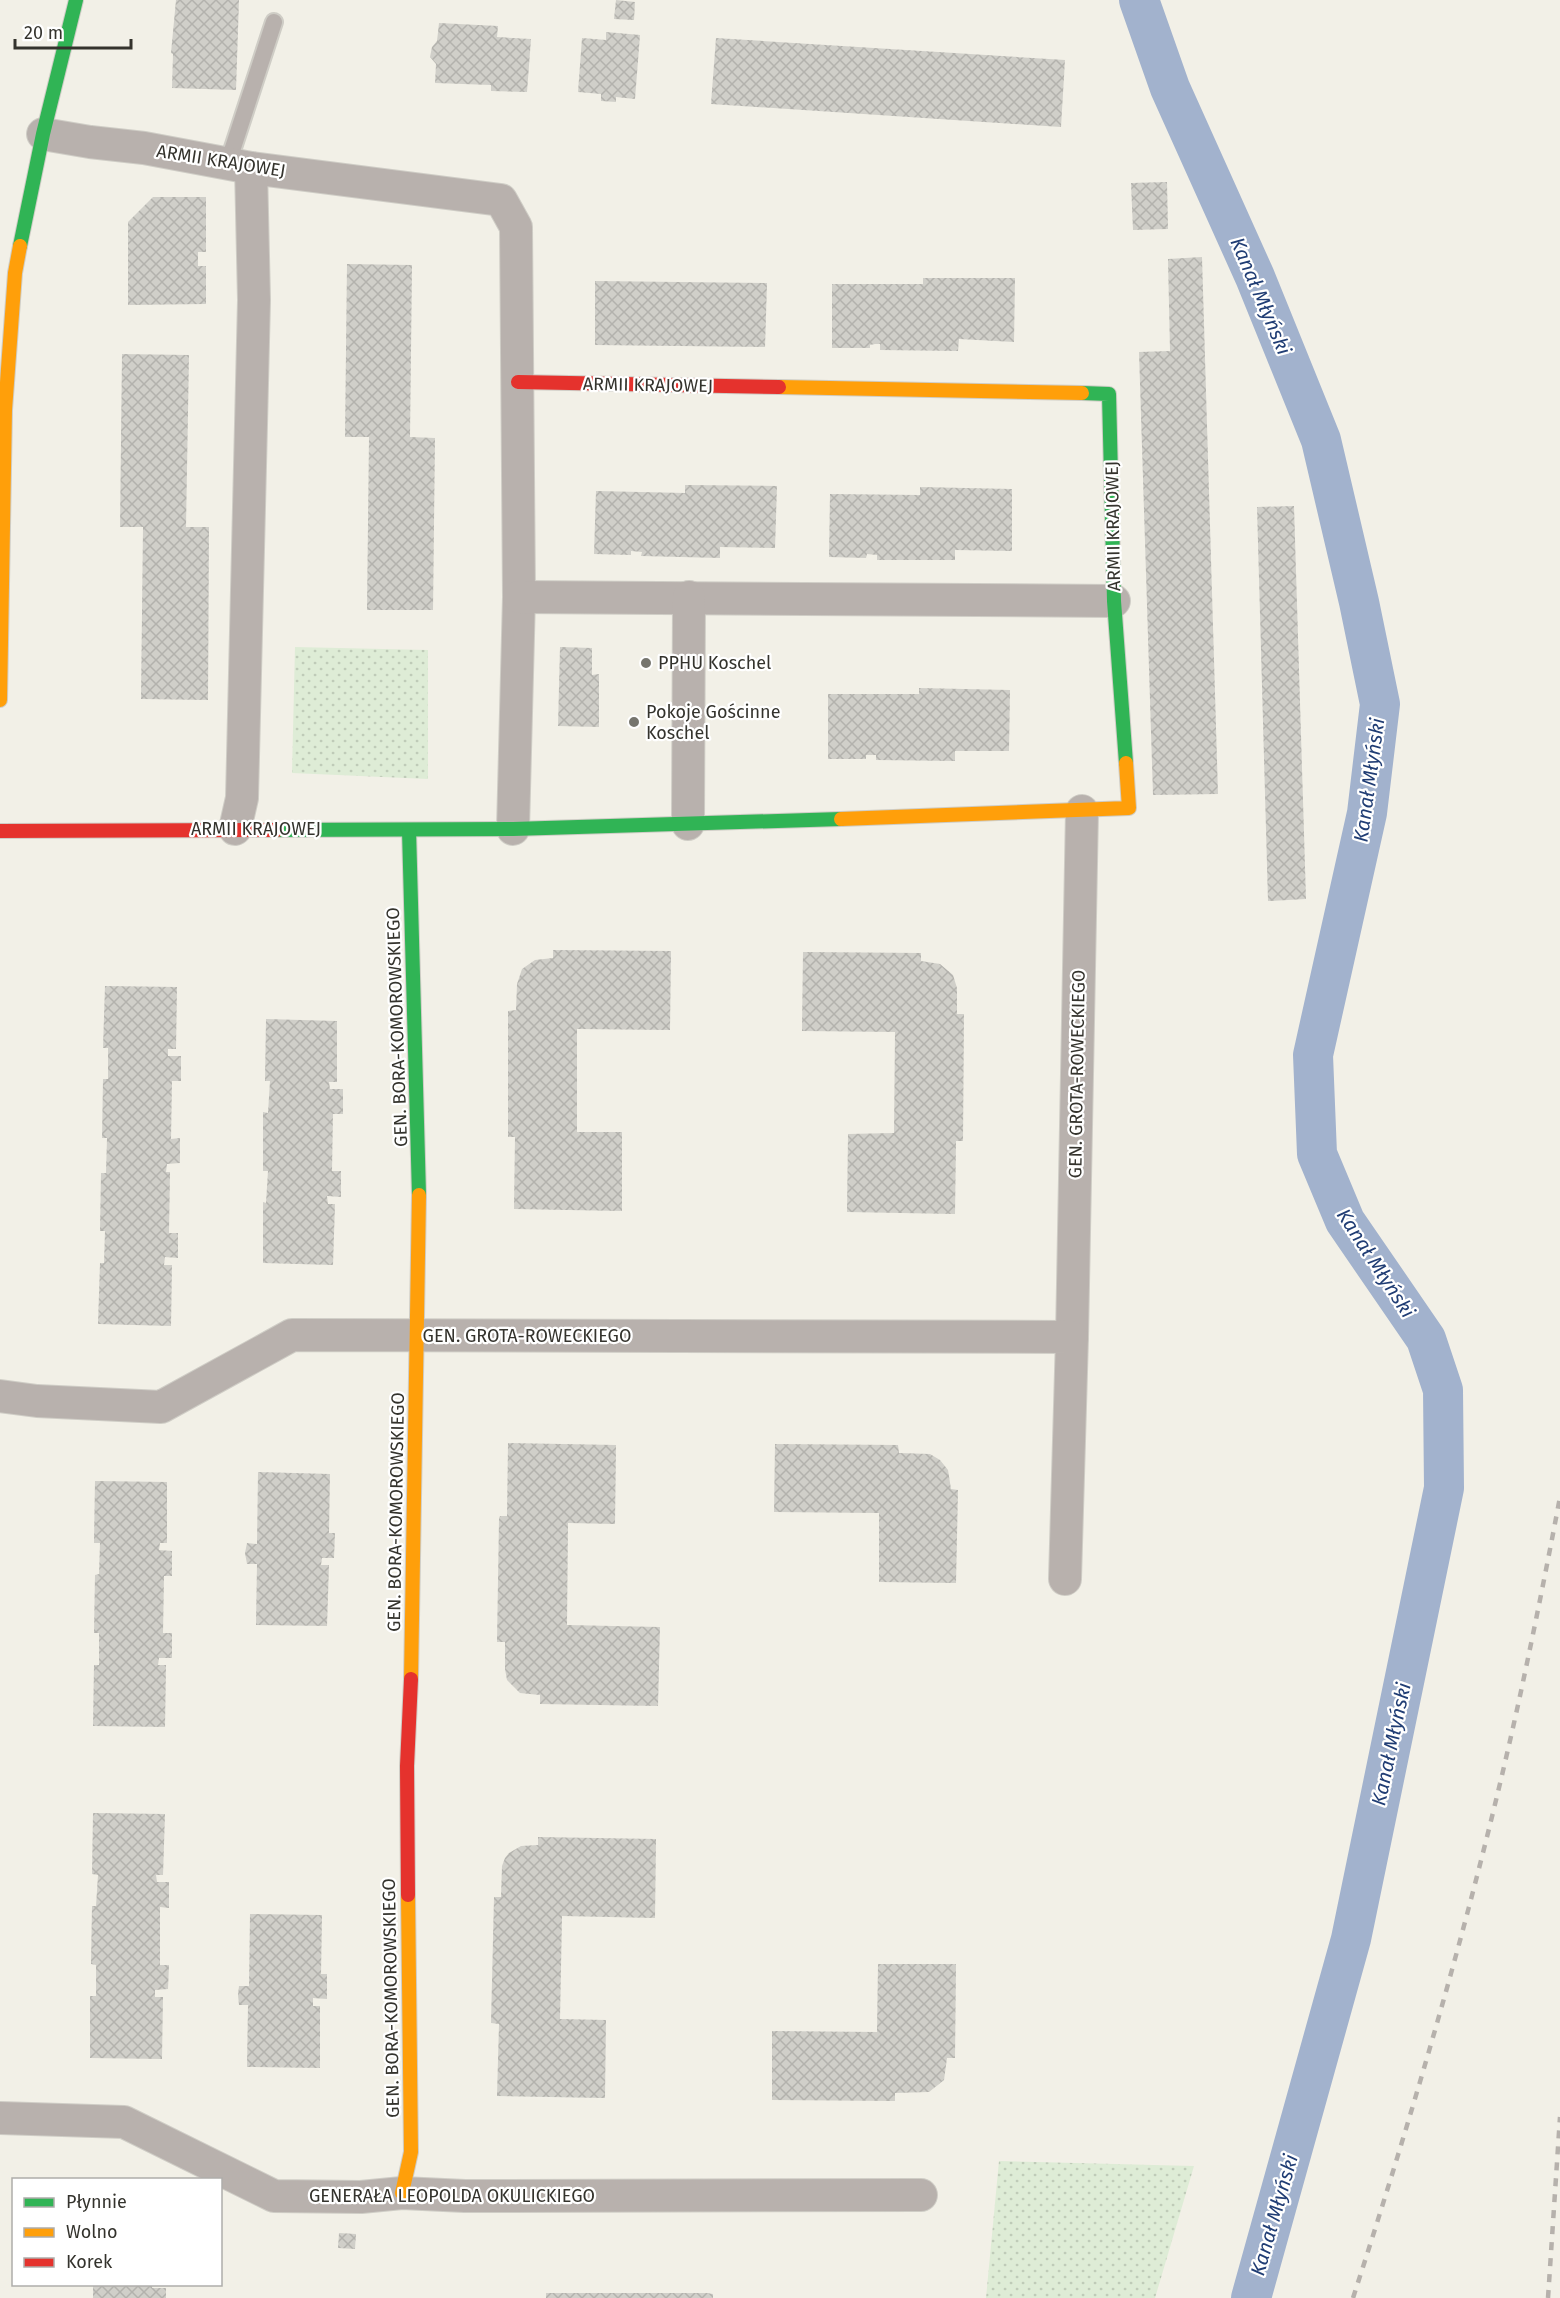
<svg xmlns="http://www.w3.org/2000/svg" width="1560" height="2298" viewBox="0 0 1560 2298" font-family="'Fira Sans',sans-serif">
	<defs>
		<pattern id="park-dots" width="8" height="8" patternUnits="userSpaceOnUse" patternTransform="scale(1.5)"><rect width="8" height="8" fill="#deecd6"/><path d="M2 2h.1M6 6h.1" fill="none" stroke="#bfcbb8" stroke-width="1.8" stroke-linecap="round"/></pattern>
		<pattern id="building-cross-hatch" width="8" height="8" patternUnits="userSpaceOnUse" patternTransform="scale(1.5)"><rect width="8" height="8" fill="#d0cfc9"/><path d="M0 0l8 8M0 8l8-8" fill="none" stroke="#b3b2ad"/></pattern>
	</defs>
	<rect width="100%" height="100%" fill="#f2f0e7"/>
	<g fill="url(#park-dots)">
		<path d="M 295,647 L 428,650 L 428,779 L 292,773 Z"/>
		<path d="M 999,2161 L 1194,2166 L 1155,2298 L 986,2298 Z"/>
	</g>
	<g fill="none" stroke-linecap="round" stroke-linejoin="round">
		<path stroke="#a2b2cd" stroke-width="40" d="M 1139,0 L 1170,88 L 1255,277 L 1321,440 L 1359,602 L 1380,704 L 1367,813 L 1313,1055 L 1317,1154 L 1345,1221 L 1426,1339 L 1443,1390 L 1444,1488 L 1351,1939 L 1251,2298"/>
	</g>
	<g fill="url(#building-cross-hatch)">
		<path d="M 176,0 L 239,0 L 236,90 L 172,88 L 173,54 L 171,53 Z"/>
		<path d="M 616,0 L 635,2 L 634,20 L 614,19 Z"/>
		<path d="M 439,23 L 498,26 L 497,37 L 531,39 L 527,92 L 491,91 L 491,85 L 435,83 L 436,64 L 430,57 L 432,47 L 437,41 Z"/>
		<path d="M 606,32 L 640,35 L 635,99 L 616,97 L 616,102 L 601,101 L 601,94 L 578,92 L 582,38 L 606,40 Z"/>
		<path d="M 716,38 L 1065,60 L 1061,127 L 711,104 Z"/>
		<path d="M 1167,182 L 1168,229 L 1133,230 L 1131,183 Z"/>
		<path d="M 153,197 L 206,197 L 206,252 L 198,252 L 198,266 L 206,266 L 206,304 L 128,305 L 128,222 Z"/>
		<path d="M 1202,257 L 1218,794 L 1153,795 L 1139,352 L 1170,351 L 1168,259 Z"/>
		<path d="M 347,264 L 412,265 L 410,437 L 435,438 L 433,610 L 367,610 L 369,437 L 345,437 Z"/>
		<path d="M 923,278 L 1015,278 L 1014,342 L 959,339 L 958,351 L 880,350 L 880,344 L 875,344 L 870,345 L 870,348 L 832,348 L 832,284 L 923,284 Z"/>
		<path d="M 595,281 L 767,283 L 765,347 L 595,345 Z"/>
		<path d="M 122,354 L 189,355 L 186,527 L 209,527 L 208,700 L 141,699 L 143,527 L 120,527 Z"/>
		<path d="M 685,485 L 777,486 L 775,548 L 720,547 L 720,558 L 641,556 L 642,552 L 631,551 L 631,555 L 594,554 L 596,491 L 685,493 Z"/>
		<path d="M 920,487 L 1012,489 L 1012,551 L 955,550 L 955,560 L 877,560 L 877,555 L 867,554 L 866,558 L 829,557 L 830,494 L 920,495 Z"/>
		<path d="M 1294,506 L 1306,899 L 1268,901 L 1257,507 Z"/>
		<path d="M 560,647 L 592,648 L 592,675 L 599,674 L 599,727 L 558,726 Z"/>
		<path d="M 919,688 L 1010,690 L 1009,751 L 955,751 L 955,761 L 876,760 L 876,755 L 866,755 L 866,759 L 828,759 L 828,694 L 919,694 Z"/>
		<path d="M 553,950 L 671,951 L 670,1030 L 577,1029 L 577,1132 L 622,1132 L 622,1211 L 514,1209 L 515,1137 L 508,1137 L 508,1011 L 516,1010 L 517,984 L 522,969 L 535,960 L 553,958 Z"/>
		<path d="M 803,952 L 921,953 L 921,961 L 940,964 L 953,975 L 957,988 L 957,1014 L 964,1014 L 963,1141 L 956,1141 L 955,1214 L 847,1212 L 848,1134 L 894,1133 L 895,1032 L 802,1031 Z"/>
		<path d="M 105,986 L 177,987 L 176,1049 L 168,1049 L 168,1056 L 181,1056 L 181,1081 L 172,1081 L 171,1139 L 180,1138 L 180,1163 L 167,1164 L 166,1172 L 170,1172 L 169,1233 L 178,1233 L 178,1258 L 165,1257 L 164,1265 L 172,1265 L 171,1326 L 98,1324 L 100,1263 L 104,1263 L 105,1231 L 100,1231 L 101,1173 L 106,1173 L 107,1138 L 102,1138 L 103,1079 L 108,1079 L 108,1048 L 103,1048 Z"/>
		<path d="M 266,1019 L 337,1021 L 337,1082 L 329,1082 L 330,1089 L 343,1089 L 343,1114 L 333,1114 L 332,1171 L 341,1171 L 341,1197 L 327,1196 L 328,1204 L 335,1204 L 333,1265 L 263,1263 L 263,1202 L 266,1203 L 268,1171 L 263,1171 L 263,1112 L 268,1113 L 270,1081 L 265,1081 Z"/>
		<path d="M 508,1443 L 616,1445 L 615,1524 L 568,1523 L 567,1625 L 660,1627 L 658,1706 L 540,1704 L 540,1695 L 520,1693 L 507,1680 L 505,1669 L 505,1642 L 497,1642 L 499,1519 L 500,1516 L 507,1516 Z"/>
		<path d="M 775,1444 L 898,1445 L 899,1453 L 930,1454 L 940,1460 L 948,1470 L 951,1489 L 958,1490 L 956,1583 L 879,1582 L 879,1513 L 774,1512 Z"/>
		<path d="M 258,1472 L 330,1474 L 329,1533 L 335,1533 L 334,1558 L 322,1558 L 321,1565 L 329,1565 L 327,1626 L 256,1625 L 257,1564 L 247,1564 L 245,1553 L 247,1543 L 257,1544 Z"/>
		<path d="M 95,1481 L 167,1482 L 167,1543 L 160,1543 L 159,1550 L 172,1551 L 172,1576 L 164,1576 L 163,1633 L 172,1633 L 172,1658 L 159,1658 L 158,1665 L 166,1665 L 165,1727 L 93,1726 L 94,1665 L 99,1665 L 99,1633 L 94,1633 L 95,1575 L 99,1574 L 100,1543 L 94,1543 Z"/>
		<path d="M 93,1813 L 165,1814 L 163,1875 L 156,1875 L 157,1882 L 169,1882 L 169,1908 L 160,1907 L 160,1965 L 169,1965 L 168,1989 L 155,1990 L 155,1997 L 163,1997 L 162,2059 L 90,2058 L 90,1996 L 96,1996 L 96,1965 L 91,1964 L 92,1906 L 96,1906 L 98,1875 L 92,1874 Z"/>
		<path d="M 538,1837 L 656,1839 L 655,1918 L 562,1916 L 560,2019 L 606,2020 L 605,2098 L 497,2096 L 499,2024 L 491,2023 L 494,1897 L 501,1897 L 502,1866 L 505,1858 L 509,1853 L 521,1846 L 538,1845 Z"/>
		<path d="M 250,1914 L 322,1915 L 321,1974 L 327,1974 L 327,1999 L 313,1998 L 313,2006 L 320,2006 L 320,2068 L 247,2067 L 248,2005 L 239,2005 L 238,1995 L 239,1986 L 249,1986 Z"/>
		<path d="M 878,1964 L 956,1964 L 955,2058 L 947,2058 L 944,2080 L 929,2092 L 895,2093 L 895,2101 L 772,2100 L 772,2031 L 877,2032 Z"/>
		<path d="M 339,2233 L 356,2234 L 355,2249 L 338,2248 Z"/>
		<path d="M 93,2284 L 153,2284 L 152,2288 L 166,2288 L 166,2298 L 93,2298 Z"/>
		<path d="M 546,2293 L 707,2293 L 713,2294 L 713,2298 L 546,2298 Z"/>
	</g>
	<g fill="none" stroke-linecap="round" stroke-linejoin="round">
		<defs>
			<path id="lane" d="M 228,163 L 274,22"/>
			<g id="street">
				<path d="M 43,134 L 90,142 L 144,148 L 251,168 L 501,200 L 516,227 L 519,597 L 513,829"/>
				<path d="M 519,597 L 1114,601"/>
				<path d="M 688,824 L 689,597"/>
				<path d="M 235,829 L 242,798 L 254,300 L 251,168"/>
				<path d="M 1072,1337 L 1082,811"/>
				<path d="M 0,1396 L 37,1401 L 161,1407 L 292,1335 L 1072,1337 L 1065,1579"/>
				<path d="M 0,2118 L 124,2122 L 274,2196 L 361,2197 L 402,2193 L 465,2196 L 921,2195"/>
			</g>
			<g id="fast">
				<path d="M 20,246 L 43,134 L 76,0"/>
				<path d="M 1082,393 L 1109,394 L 1114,601 L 1126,763"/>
				<path d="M 277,830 L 513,829 L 841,819"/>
				<path d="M 409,830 L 419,1195"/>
			</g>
			<g id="slow">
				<path d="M 779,387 L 1082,393"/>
				<path d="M 0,700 L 5,410 L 15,273 L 20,246"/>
				<path d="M 841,819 L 1129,808 L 1126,763"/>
				<path d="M 411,1679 L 419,1195"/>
				<path d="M 402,2193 L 411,2152 L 408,1895"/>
			</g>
			<g id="jam">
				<path d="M 518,382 L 779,387"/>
				<path d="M 0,831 L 277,830"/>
				<path d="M 408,1895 L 407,1766 L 411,1679"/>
			</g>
		</defs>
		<use href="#lane" stroke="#cfcdc6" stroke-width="20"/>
		<use href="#street" stroke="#cfcdc6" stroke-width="34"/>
		<use href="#fast" stroke="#cfcdc6" stroke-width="16"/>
		<use href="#slow" stroke="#cfcdc6" stroke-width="16"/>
		<use href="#jam" stroke="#cfcdc6" stroke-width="16"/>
		<use href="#lane" stroke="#b8b1ad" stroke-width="16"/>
		<use href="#street" stroke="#b8b1ad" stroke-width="32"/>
		<use href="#fast" stroke="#30b455" stroke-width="14"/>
		<use href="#slow" stroke="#ff9f0a" stroke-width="14"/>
		<use href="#jam" stroke="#e5322d" stroke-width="14"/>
		<g stroke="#b6b1ac" stroke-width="4.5" stroke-dasharray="8 8" stroke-linecap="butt">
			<path d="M 1353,2298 C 1416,2103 1474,1905 1518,1705 C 1533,1636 1547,1566 1560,1497"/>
			<path d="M 1548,2298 L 1560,2117"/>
		</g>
	</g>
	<g fill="#76756e" stroke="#fff" stroke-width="2">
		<circle cx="646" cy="663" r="6"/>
		<circle cx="634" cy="722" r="6"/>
	</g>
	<g text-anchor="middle" stroke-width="4.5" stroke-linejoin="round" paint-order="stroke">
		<g font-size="18" fill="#34332d" stroke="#fff">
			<text transform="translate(221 161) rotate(9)" y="6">ARMII KRAJOWEJ</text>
			<text transform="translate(648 385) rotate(1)" y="6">ARMII KRAJOWEJ</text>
			<text transform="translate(1113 526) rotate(-91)" y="6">ARMII KRAJOWEJ</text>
			<text x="256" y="835">ARMII KRAJOWEJ</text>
			<text transform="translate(397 1027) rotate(-92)" y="6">GEN. BORA-KOMOROWSKIEGO</text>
			<text transform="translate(1077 1074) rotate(-89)" y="6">GEN. GROTA-ROWECKIEGO</text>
			<text x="527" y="1342">GEN. GROTA-ROWECKIEGO</text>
			<text transform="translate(396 1512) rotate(-89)" y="6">GEN. BORA-KOMOROWSKIEGO</text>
			<text transform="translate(391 1998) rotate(-91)" y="6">GEN. BORA-KOMOROWSKIEGO</text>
			<text x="452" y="2202">GENERAŁA LEOPOLDA OKULICKIEGO</text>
		</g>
		<g font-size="18" fill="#34332d" stroke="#fff" text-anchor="start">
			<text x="658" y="669">PPHU Koschel</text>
			<text x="646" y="718">Pokoje Gościnne<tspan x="646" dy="21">Koschel</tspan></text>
		</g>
		<g font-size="20" font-style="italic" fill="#203d74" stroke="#fff">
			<text transform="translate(1261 296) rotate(67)" y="7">Kanał Młyński</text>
			<text transform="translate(1369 780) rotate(-82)" y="7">Kanał Młyński</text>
			<text transform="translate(1376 1263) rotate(57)" y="7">Kanał Młyński</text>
			<text transform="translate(1391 1744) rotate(-78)" y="7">Kanał Młyński</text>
			<text transform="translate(1274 2215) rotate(-74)" y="7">Kanał Młyński</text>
		</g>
	</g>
	<rect x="12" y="2178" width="210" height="108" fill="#ffffff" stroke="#aeadab" stroke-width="1.5"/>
	<rect x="24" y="2198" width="30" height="9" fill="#30b455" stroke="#aeadab" stroke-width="1.5"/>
	<text x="66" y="2208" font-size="18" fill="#34332d">Płynnie</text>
	<rect x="24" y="2228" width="30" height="9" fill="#ff9f0a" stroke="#aeadab" stroke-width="1.5"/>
	<text x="66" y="2238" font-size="18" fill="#34332d">Wolno</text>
	<rect x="24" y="2258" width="30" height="9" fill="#e5322d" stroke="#aeadab" stroke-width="1.5"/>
	<text x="66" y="2268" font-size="18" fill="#34332d">Korek</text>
	<path d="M15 39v9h116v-9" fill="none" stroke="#34332d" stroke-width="3"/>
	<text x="24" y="39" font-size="18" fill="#34332d" stroke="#ffffff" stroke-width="4.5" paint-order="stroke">20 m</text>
</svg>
